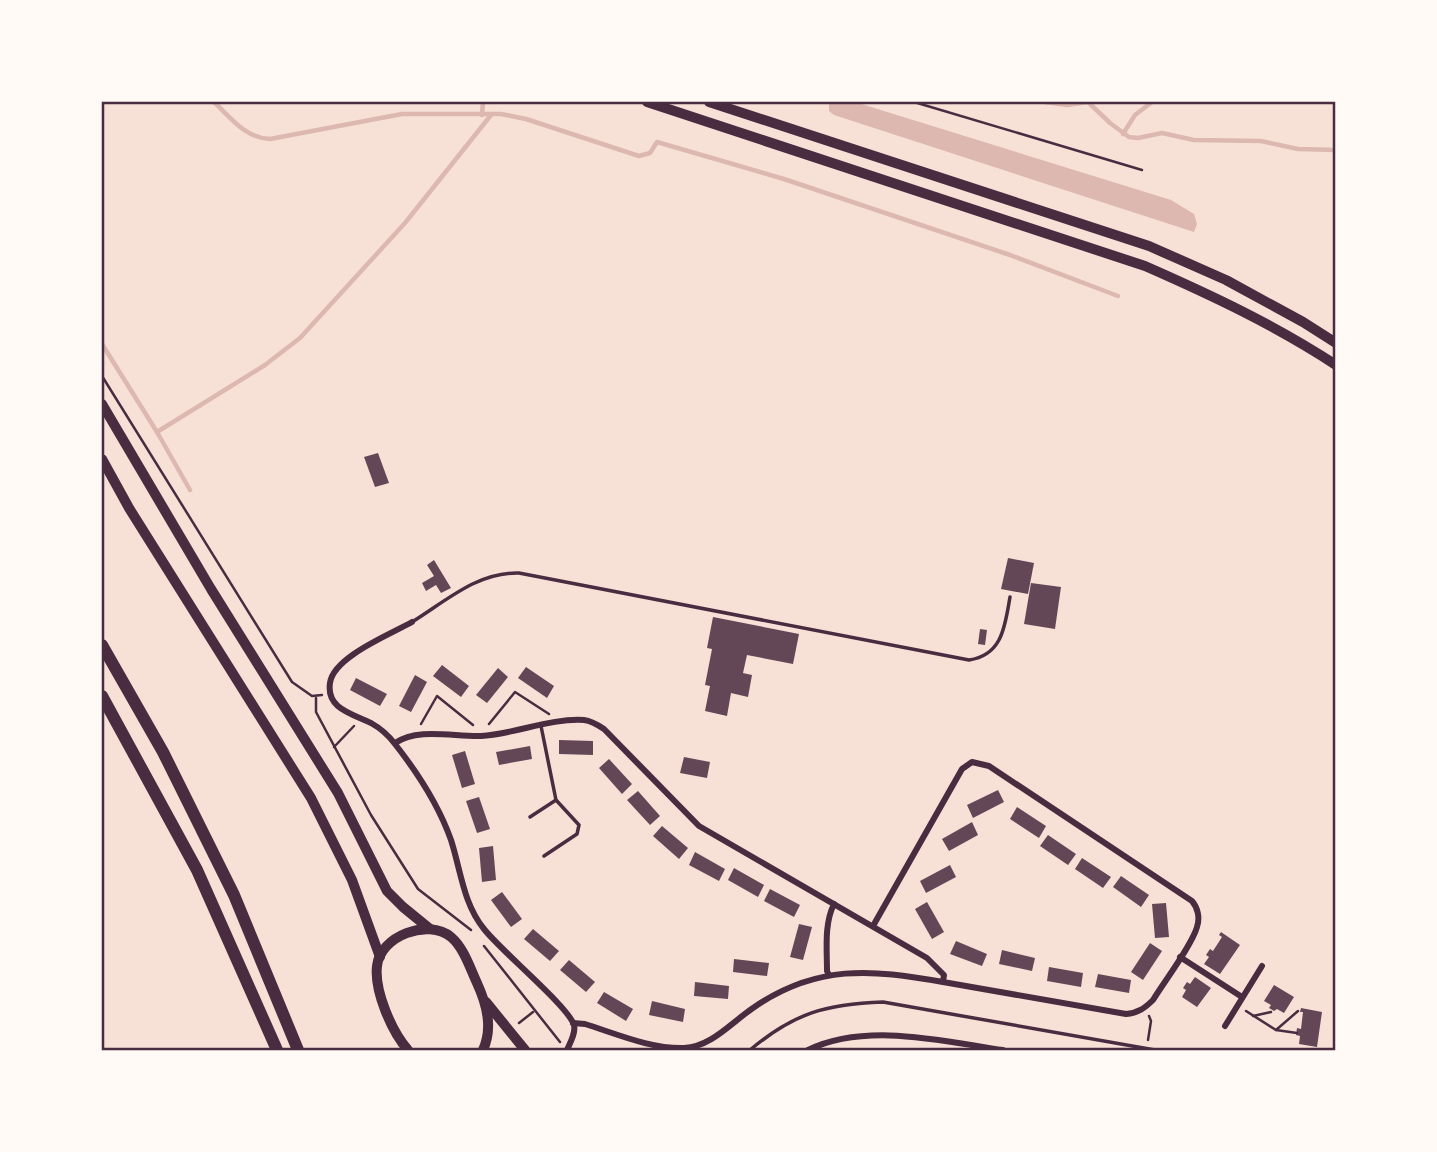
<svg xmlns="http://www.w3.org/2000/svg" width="1437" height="1152" viewBox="0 0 1437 1152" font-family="'PT Sans Narrow',sans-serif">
	<rect width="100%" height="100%" fill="#f7e1d7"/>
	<path fill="#dcb8b0" d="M 829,102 L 855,102 L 1171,200 L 1194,214 L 1197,224 L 1194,232 L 834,115 L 829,111 Z"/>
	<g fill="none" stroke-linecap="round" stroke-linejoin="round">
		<g stroke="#dcb8b0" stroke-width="4.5">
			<path d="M 214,102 C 231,118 245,138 270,139 L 402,114 L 501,114 L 526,119 L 639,156 L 650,153 L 657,142 L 784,179 L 1010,255 L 1118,296"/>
			<path d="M 1045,102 L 1067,105 L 1088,102"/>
			<path d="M 1088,102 L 1110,123 L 1129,137 L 1138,138 L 1162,133 L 1194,140 L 1261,141 L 1298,149 L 1336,150"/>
			<path d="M 482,115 L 483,102"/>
			<path d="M 1123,134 L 1135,115 L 1152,102"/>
			<path d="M 102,344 L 157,432"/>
			<path d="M 190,490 L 157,432 L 265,365 L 300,338 L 405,223 L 491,115"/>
		</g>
	</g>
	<g fill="#644757">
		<path d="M 378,453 L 389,483 L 375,487 L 364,457 Z"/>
		<path d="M 1008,558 L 1034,563 L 1028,594 L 1001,589 Z"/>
		<path d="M 434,560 L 451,588 L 441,593 L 436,585 L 426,591 L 422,583 L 434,576 L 427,565 Z"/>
		<path d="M 1031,583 L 1061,587 L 1055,629 L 1024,624 Z"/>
		<path d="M 713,617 L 799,634 L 793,664 L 747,655 L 743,673 L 752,675 L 748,697 L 731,693 L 727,716 L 705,711 L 710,686 L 705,685 L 712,649 L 707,648 Z"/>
		<path d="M 980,629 L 987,630 L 985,645 L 978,644 Z"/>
		<path d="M 442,665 L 469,686 L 461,697 L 433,676 Z"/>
		<path d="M 526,667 L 554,686 L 547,698 L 518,678 Z"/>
		<path d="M 498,668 L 508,677 L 487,703 L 476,695 Z"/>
		<path d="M 415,675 L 427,682 L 411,712 L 399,706 Z"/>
		<path d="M 356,678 L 387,694 L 380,706 L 350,690 Z"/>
		<path d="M 559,740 L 593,741 L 593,755 L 559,754 Z"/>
		<path d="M 530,746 L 532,759 L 499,765 L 496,752 Z"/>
		<path d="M 465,751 L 475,784 L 462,788 L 452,755 Z"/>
		<path d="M 684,757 L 710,762 L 707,778 L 680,773 Z"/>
		<path d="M 609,759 L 632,784 L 622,794 L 599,768 Z"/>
		<path d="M 998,790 L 1004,802 L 973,818 L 967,805 Z"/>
		<path d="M 638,791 L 660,816 L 650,825 L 627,800 Z"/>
		<path d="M 479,797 L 490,829 L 477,833 L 466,801 Z"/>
		<path d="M 1017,807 L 1046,826 L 1039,838 L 1010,819 Z"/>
		<path d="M 972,822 L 978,835 L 949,851 L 942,839 Z"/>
		<path d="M 662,826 L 688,848 L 679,859 L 653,836 Z"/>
		<path d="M 1048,835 L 1076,854 L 1068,865 L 1040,846 Z"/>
		<path d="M 493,846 L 496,880 L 482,882 L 479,848 Z"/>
		<path d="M 695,852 L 725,869 L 719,881 L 689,865 Z"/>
		<path d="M 1082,858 L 1111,877 L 1103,888 L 1075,869 Z"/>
		<path d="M 950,865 L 956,877 L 926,893 L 920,881 Z"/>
		<path d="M 734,868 L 764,885 L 758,897 L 728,880 Z"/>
		<path d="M 1121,876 L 1149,895 L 1141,907 L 1113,887 Z"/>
		<path d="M 770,889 L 800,905 L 794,917 L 764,901 Z"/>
		<path d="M 502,892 L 522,919 L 511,927 L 491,900 Z"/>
		<path d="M 927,902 L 944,932 L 932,939 L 915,909 Z"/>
		<path d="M 1166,903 L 1169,937 L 1155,938 L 1152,904 Z"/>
		<path d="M 799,924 L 812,927 L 803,960 L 790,957 Z"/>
		<path d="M 533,929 L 559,951 L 550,961 L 524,939 Z"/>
		<path d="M 1221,932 L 1240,945 L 1220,974 L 1204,964 L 1209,957 L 1206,955 L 1210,949 L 1213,951 L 1222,937 L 1219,935 Z"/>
		<path d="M 956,941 L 987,954 L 982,966 L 950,954 Z"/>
		<path d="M 1150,943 L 1162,951 L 1143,980 L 1131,972 Z"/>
		<path d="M 1002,950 L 1035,958 L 1032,971 L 999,964 Z"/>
		<path d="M 734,959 L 769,963 L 767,976 L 733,972 Z"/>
		<path d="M 569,960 L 595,982 L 586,992 L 560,970 Z"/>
		<path d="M 1049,967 L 1083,973 L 1081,987 L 1047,981 Z"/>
		<path d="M 1098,974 L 1131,980 L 1129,993 L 1095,987 Z"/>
		<path d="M 1195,977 L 1211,988 L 1197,1007 L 1182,997 L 1186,990 L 1183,988 L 1187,982 L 1190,984 Z"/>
		<path d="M 695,982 L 729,986 L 728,999 L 694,996 Z"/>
		<path d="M 1274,985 L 1294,997 L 1284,1013 L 1277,1009 L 1274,1011 L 1269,1008 L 1271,1005 L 1264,1001 Z"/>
		<path d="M 604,992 L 633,1009 L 626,1021 L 597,1003 Z"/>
		<path d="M 652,1001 L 685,1009 L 683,1022 L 649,1015 Z"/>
		<path d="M 1301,1008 L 1322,1012 L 1317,1047 L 1299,1044 L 1300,1036 L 1296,1035 L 1297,1028 L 1301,1029 L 1303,1012 L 1300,1012 Z"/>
	</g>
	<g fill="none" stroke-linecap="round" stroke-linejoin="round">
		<g stroke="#4a2c40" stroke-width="2.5">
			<path d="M 914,102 L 1142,170"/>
			<path d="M 102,376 L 292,682 L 312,696 L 322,695"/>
			<path d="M 316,698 L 316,712 L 371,815 L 418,889 L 471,930"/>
			<path d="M 421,724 L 437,696 L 473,725"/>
			<path d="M 489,724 L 515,692 L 549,714"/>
			<path d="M 334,747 L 354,726"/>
			<path d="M 484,946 L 560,1042"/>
			<path d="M 1246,1011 L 1276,1030 L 1297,1033"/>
			<path d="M 1253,1016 L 1271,1012"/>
			<path d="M 519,1023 L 533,1012"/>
			<path d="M 1276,1030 L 1298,1011"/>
			<path d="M 1148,1040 L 1151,1021 L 1149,1016"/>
		</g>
		<g stroke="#4a2c40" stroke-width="3.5">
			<path d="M 412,622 C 446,601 477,572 519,573 L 969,660 C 1003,655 1005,625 1010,597"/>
			<path d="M 541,726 L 556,800 L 579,825 L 577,834 L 544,856"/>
			<path d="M 530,817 L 556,800"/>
			<path d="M 750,1050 C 794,1013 826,1004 883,1002 L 1155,1050"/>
		</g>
		<g stroke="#4a2c40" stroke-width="6">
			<path d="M 412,622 C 391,634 333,657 330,683 C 326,709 353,714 371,723 C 380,728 389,736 395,744 C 417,772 439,806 451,840 C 461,871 463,903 484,929 C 501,951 568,1006 574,1025 C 576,1033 570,1043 567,1050"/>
			<path d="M 395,743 C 418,727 454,737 481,736 C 515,734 550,718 584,720 C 592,721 598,725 604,729 L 699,826 L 927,958 L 944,975 L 943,982 L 1126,1014 C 1138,1013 1145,1008 1153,1000 C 1164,982 1192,945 1197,927 C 1200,918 1198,908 1192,901 L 989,766 L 972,762 L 962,769 L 873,926"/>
			<path d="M 1180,957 L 1242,997"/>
			<path d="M 829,975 L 827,971 C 827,949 824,924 834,904"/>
			<path d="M 573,1023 L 585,1024 C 617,1034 651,1049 684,1048 C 711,1047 732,1022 753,1008 C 816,964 872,969 943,982"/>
			<path d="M 1225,1026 L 1262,966"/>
			<path d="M 808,1050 C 866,1022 942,1041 1003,1050"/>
		</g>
		<g stroke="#4a2c40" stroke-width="10">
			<path d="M 647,102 L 1145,266 C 1211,295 1275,325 1336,365"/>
			<path d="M 709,102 L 1149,246 L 1226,280 L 1303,322 L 1336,343"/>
			<path d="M 102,404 L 211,589 L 338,793 L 387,891 L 403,907 L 430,929"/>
			<path d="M 102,459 L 129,508 L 311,798 L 352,880 L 380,957"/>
			<path d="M 486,1002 L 525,1050"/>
			<path d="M 408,1050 C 392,1032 374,991 377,966 C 380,936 428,918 451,937 C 464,948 470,968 477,983 C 487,1005 493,1028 483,1050"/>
		</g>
		<g stroke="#4a2c40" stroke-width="12">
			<path d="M 102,645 L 163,752 L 234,895 L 298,1050"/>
			<path d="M 102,696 L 197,870 L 277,1050"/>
		</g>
	</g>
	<rect width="1437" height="1152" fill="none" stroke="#fffaf5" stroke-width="206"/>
	<rect x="103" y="103" width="1231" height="946" fill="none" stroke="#4a2c40" stroke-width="2.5"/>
</svg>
